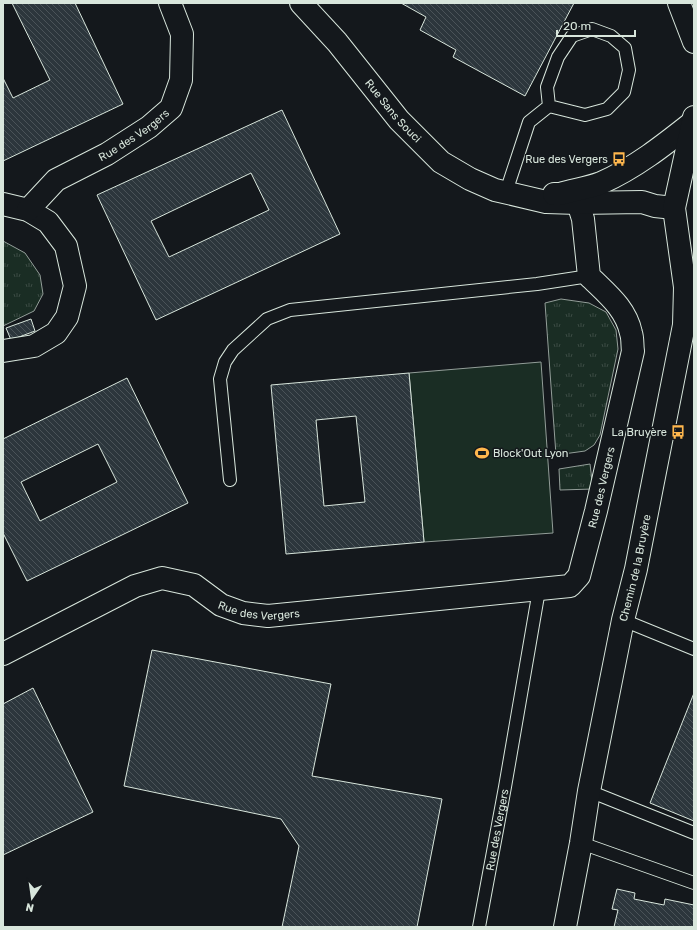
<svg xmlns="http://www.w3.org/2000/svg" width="697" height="930" viewBox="0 0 697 930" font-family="Rubik,sans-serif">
	<defs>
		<pattern id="grass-tufts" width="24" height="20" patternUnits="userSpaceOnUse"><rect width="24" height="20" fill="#1a2d24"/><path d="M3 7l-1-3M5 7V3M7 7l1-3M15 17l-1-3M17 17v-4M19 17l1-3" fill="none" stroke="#3b4b43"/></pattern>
		<pattern id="building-back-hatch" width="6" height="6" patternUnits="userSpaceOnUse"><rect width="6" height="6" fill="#2c363c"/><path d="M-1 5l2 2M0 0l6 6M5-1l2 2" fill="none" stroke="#4a5358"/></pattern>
	</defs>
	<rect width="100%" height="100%" fill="#14181c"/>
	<g fill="url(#grass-tufts)" stroke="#939e99">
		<path d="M 3,241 L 25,253 L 40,275 L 43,294 L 34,311 L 3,326 Z"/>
		<path d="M 561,299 L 589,303 L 606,312 L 616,330 L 618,349 L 600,435 L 594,445 L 585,451 L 556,455 L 545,303 Z"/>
		<path d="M 590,464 L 593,489 L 560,490 L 559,469 Z"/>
	</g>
	<path fill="#1a2d24" stroke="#939e99" d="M 541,362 L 553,533 L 424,542 L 409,373 Z"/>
	<g fill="url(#building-back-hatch)" stroke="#d8e6dc" fill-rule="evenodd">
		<path d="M 12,3 L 75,3 L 123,104 L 3,161 L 3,78 L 13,98 L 50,80 Z"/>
		<path d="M 401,3 L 574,3 L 525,96 L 453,57 L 456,50 L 420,30 L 426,17 Z"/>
		<path d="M 282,110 L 340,234 L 156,320 L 97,195 ZM 251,173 L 269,210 L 169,257 L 151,221 Z"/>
		<path d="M 31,319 L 35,331 L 11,340 L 6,328 Z"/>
		<path d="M 409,373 L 424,542 L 286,554 L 271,385 ZM 356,416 L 365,502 L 324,506 L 316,420 Z"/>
		<path d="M 127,378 L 188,503 L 27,581 L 3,533 L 3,439 ZM 98,444 L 117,482 L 40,521 L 21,482 Z"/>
		<path d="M 152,650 L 331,684 L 312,776 L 442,799 L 417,927 L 282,927 L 299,846 L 281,819 L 124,786 Z"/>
		<path d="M 33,688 L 93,812 L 3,855 L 3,704 Z"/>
		<path d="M 694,693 L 694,821 L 650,803 Z"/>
		<path d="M 617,889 L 635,893 L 634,899 L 664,905 L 665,899 L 694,905 L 694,927 L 614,927 L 618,910 L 612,909 Z"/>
	</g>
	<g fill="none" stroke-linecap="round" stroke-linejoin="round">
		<defs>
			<g id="lane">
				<path d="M 506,192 L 529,122 L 549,106 L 585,115 L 607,109 L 624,92 L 629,70 L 625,48 L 611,36 L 592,29 L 572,36 L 558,57 L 547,87 L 549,106"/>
				<path d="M 230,480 L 220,379 L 225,362 L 233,350 L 267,319 L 290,310 L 537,284 L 589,276"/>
				<path d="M 623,620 L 694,649"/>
				<path d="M 589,791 L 694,833"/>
				<path d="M 581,843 L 694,883"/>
				<path id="s1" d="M 479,927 L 505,787 L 539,590"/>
			</g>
			<g id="street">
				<path d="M 3,204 L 28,210 L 48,222 L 66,246 L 75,286 L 67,317 L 56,333 L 34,346 L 3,351"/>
				<path id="s2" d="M 28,210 L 56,180 L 107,154 L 149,127 L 171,108 L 181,80 L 182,34 L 170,3"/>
				<path id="s3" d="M 3,654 L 135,586 L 162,578 L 194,585 L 221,605 L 243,613 L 268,616 L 570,586 L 579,576 L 596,511 L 633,351 C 632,345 633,339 631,333 C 626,308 606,293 589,276 L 583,219 L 578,203"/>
			</g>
			<g id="secondary">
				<path id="s4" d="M 301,3 L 337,42 L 399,120 L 441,162 L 470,179 L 495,190 L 546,202 L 578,203 L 642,202 L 655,206 L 674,208"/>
				<path d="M 679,3 L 694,42"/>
				<path d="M 554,194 L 560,194 C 573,190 588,188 601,183 C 635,168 664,145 693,122"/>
				<path id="s5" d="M 565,927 L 581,843 L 589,791 L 623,620 L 636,569 L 652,487 L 684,325 L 685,287 L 674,208 L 694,117"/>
			</g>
		</defs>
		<use href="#lane" stroke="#d8e6dc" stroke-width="14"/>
		<use href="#street" stroke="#d8e6dc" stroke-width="24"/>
		<use href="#secondary" stroke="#d8e6dc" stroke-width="24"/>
		<use href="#lane" stroke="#14181c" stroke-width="12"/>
		<use href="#street" stroke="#14181c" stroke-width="22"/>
		<use href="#secondary" stroke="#14181c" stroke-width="22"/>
	</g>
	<defs>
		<symbol id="bus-bare" viewBox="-9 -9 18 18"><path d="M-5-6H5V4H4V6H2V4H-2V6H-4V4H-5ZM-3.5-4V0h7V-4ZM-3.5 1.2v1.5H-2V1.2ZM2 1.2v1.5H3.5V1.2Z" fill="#ffb74d" stroke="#14181c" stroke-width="2.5" paint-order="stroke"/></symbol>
		<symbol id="stadium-bare" viewBox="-9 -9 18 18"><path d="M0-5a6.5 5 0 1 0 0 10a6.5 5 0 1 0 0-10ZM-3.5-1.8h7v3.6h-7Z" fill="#ffb74d" stroke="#14181c" stroke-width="2.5" paint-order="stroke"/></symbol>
	</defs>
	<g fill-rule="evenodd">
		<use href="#bus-bare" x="609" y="149" width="20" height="20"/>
		<use href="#bus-bare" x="668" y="422" width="20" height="20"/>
		<use href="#stadium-bare" x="472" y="443" width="20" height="20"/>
	</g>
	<g text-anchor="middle" stroke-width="3" stroke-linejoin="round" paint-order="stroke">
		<g font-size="11" fill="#d8e6dc" stroke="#14181c">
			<text dy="4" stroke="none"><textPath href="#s4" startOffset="142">Rue Sans Souci</textPath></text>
			<text dy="4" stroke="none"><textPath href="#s2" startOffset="131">Rue des Vergers</textPath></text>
			<text dy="4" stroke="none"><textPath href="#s3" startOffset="700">Rue des Vergers</textPath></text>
			<text dy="4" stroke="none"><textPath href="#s5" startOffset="366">Chemin de la Bruyère</textPath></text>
			<text dy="4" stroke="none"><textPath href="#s3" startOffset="282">Rue des Vergers</textPath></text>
			<text dy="4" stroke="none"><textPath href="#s1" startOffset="99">Rue des Vergers</textPath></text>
		</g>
		<g font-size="11" fill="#d8e6dc" stroke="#14181c" text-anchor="end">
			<text x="608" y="163">Rue des Vergers</text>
			<text x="667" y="436">La Bruyère</text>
			<text x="493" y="457" text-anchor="start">Block'Out Lyon</text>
		</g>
	</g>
	<rect width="697" height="930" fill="none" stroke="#d8e6dc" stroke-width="8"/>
	<g transform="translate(32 898) rotate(193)" stroke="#14181c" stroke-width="3" paint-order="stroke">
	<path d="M0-3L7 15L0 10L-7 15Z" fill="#d8e6dc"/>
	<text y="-6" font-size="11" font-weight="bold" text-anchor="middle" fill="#d8e6dc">N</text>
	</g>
	<path d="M557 30v6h78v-6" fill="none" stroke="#d8e6dc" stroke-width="2"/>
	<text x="563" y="30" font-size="12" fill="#d8e6dc" stroke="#14181c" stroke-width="3" paint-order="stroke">20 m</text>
</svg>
